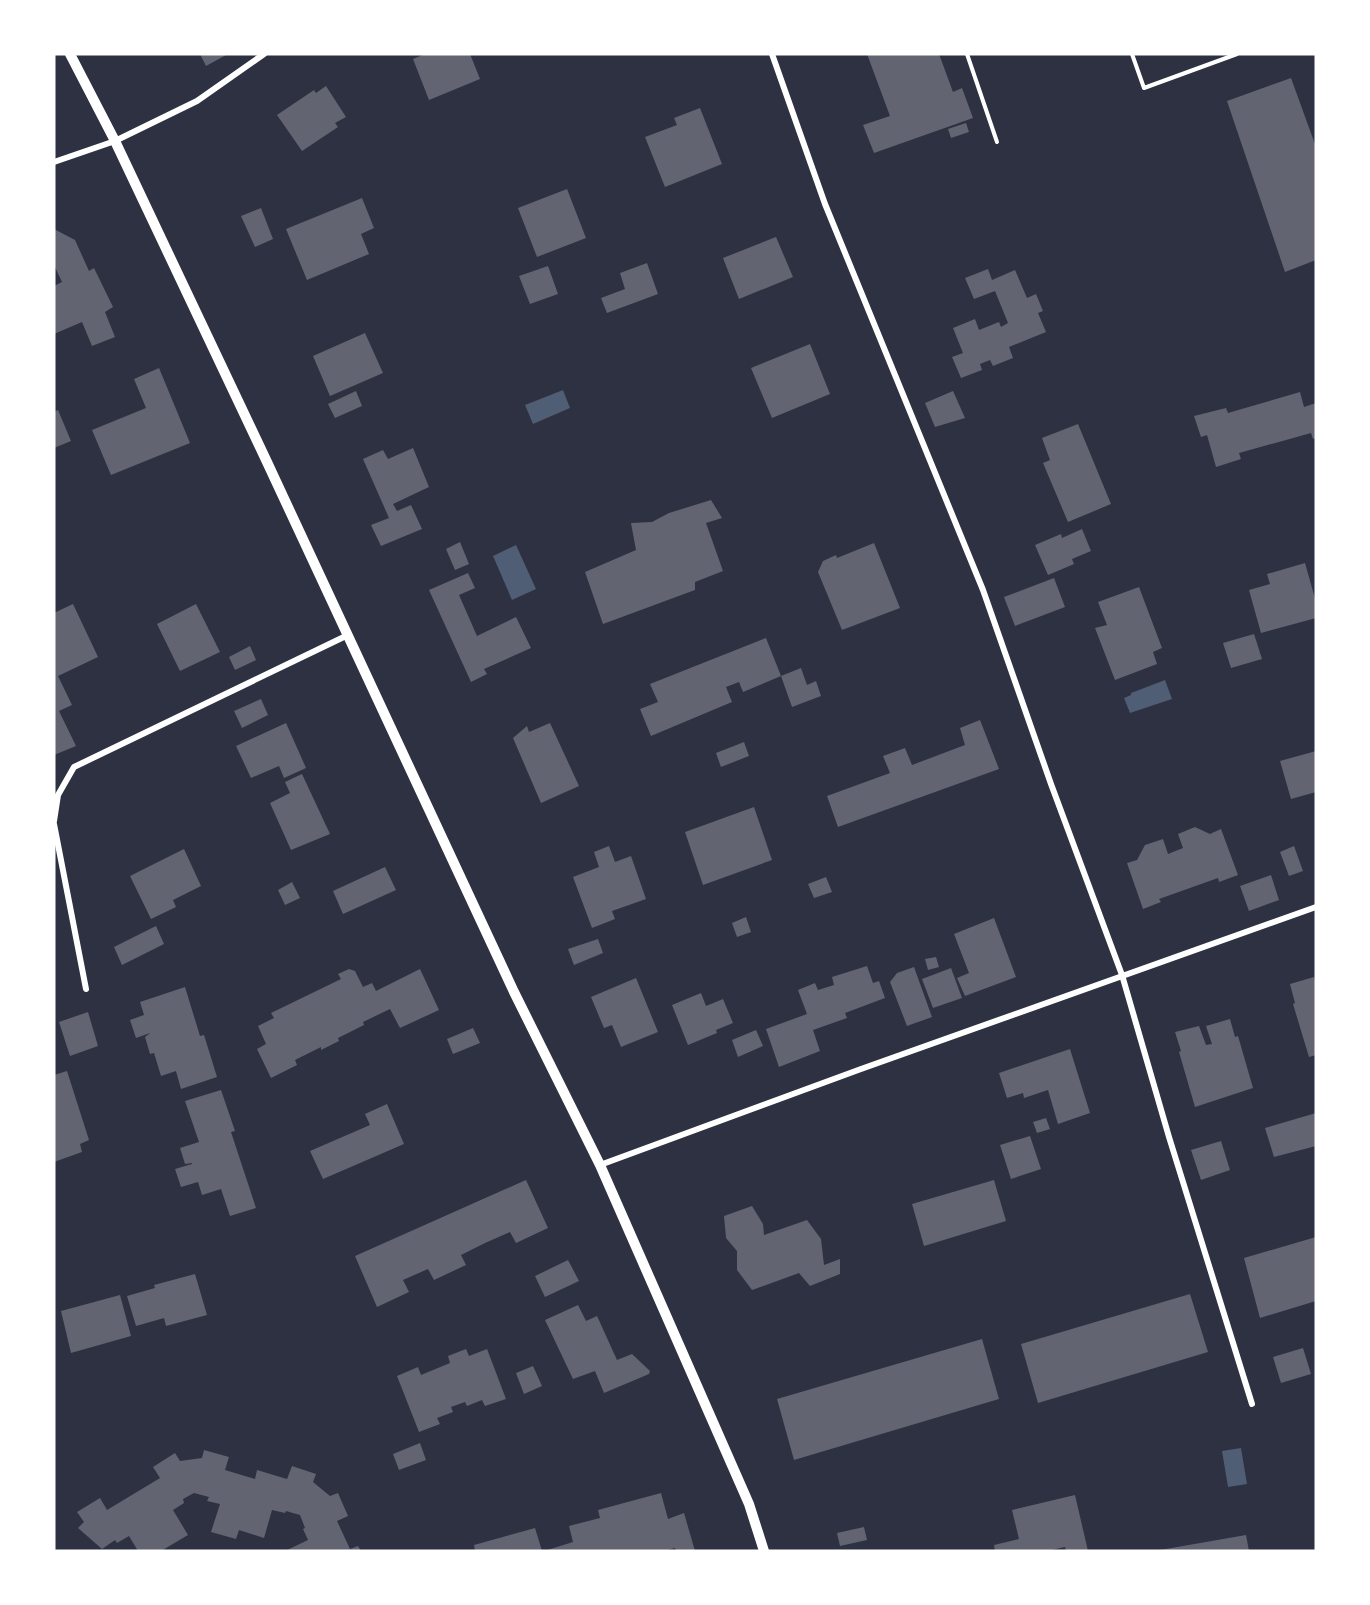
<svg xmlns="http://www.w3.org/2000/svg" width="1370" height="1605" viewBox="0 0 1370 1605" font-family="Figtree,sans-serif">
	<rect width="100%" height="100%" fill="#2d3142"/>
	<g fill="#4f5d75">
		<path d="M 563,390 L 570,408 L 533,424 L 525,405 Z"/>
		<path d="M 516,545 L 536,589 L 512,600 L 493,556 Z"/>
		<path d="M 1165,680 L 1172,699 L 1130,713 L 1124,698 L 1131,695 L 1131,693 Z"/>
		<path d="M 1241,1448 L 1247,1484 L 1228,1487 L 1222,1451 Z"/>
	</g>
	<g fill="#626471">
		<path d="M 200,54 L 228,54 L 206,66 Z"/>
		<path d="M 425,54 L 470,54 L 480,79 L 429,100 L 413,59 Z"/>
		<path d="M 867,54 L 939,54 L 953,92 L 962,88 L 973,118 L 874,153 L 863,125 L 890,116 Z"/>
		<path d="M 1291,78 L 1316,147 L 1316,260 L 1285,272 L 1227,101 Z"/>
		<path d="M 326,86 L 346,117 L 335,123 L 338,127 L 302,151 L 277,115 L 314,90 L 316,93 Z"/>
		<path d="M 700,108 L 722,164 L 665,187 L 645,137 L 677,125 L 674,118 Z"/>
		<path d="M 966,123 L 969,132 L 951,138 L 948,129 Z"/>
		<path d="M 567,189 L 586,238 L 537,257 L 518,208 Z"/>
		<path d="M 362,198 L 374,228 L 361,234 L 369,254 L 307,280 L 286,229 Z"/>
		<path d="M 261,208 L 273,239 L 255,247 L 241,216 Z"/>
		<path d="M 54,229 L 75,240 L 89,271 L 94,268 L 113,307 L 105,312 L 115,337 L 92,346 L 82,322 L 54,334 L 54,286 L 62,282 L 54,265 Z"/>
		<path d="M 776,237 L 793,277 L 739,299 L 723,258 Z"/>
		<path d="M 647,263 L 658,294 L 607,313 L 601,298 L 625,289 L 620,273 Z"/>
		<path d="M 548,266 L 558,294 L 530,304 L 519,276 Z"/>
		<path d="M 988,269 L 992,280 L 1015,270 L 1027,298 L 1036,294 L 1043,311 L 1038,313 L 1046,332 L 1009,347 L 1013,358 L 993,366 L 990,360 L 980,364 L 982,370 L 961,378 L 952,357 L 963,353 L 953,328 L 975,319 L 979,330 L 999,322 L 1001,327 L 1008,323 L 995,291 L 974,299 L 965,278 Z"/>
		<path d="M 365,333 L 383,373 L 330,396 L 313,356 Z"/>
		<path d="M 810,344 L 830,394 L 772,418 L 751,368 Z"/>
		<path d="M 159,368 L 190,443 L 111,475 L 92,430 L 146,408 L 134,379 Z"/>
		<path d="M 356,391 L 362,406 L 335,418 L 328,404 Z"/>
		<path d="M 953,391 L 965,418 L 935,427 L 925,403 Z"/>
		<path d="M 1300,392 L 1304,407 L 1316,403 L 1316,438 L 1313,439 L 1311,433 L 1239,453 L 1241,459 L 1216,467 L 1207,435 L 1201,437 L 1194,416 L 1226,408 L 1228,413 Z"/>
		<path d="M 58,410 L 71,441 L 54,448 L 54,412 Z"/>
		<path d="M 1078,424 L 1111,504 L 1068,522 L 1043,463 L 1050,460 L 1042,438 Z"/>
		<path d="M 413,448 L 429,487 L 393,504 L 397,511 L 411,505 L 422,529 L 381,546 L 371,525 L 389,518 L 363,459 L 383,450 L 388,459 Z"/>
		<path d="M 711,500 L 722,518 L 706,523 L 723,571 L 695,582 L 695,590 L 603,624 L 585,572 L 636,550 L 631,523 L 652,522 L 669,513 Z"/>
		<path d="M 1082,529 L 1091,551 L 1072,559 L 1074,564 L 1048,575 L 1035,545 L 1061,534 L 1062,538 Z"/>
		<path d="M 460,542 L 469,564 L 455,570 L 446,549 Z"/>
		<path d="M 874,543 L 900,608 L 842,630 L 818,572 L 823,561 L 836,555 L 837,558 Z"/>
		<path d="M 1305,563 L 1316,602 L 1316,618 L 1261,633 L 1249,590 L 1270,584 L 1267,574 Z"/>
		<path d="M 468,573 L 475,588 L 459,595 L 477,636 L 516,617 L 531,648 L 484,669 L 487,674 L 471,682 L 429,590 Z"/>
		<path d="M 1054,578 L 1065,607 L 1015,626 L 1004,597 Z"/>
		<path d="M 1139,587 L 1162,648 L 1153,652 L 1157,664 L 1115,680 L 1095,628 L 1107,625 L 1098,602 Z"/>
		<path d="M 73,604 L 98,657 L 58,676 L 72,705 L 59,711 L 76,746 L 54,755 L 54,613 Z"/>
		<path d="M 196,604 L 220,652 L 180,671 L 157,624 Z"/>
		<path d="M 1254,634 L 1262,659 L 1231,668 L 1223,643 Z"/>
		<path d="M 766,638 L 781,676 L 743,692 L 739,682 L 726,687 L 732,702 L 651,736 L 640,709 L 658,702 L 650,684 Z"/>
		<path d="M 250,646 L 256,660 L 235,670 L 229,657 Z"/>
		<path d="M 801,668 L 807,685 L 816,681 L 821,696 L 792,707 L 781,676 Z"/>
		<path d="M 261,699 L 268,715 L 242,728 L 234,711 Z"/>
		<path d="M 980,720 L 999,769 L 838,827 L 827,796 L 890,773 L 883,756 L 905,748 L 912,765 L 965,745 L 960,728 Z"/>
		<path d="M 286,723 L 306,768 L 284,778 L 279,766 L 251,778 L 236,746 Z"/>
		<path d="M 550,723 L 579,786 L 541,803 L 513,738 L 527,726 L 529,732 Z"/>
		<path d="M 744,742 L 749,756 L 721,767 L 716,753 Z"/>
		<path d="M 1316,751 L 1316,792 L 1291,799 L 1280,761 Z"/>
		<path d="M 302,774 L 330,834 L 291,850 L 270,803 L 290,793 L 285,782 Z"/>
		<path d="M 754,807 L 772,860 L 703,885 L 685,832 Z"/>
		<path d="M 1195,827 L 1210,834 L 1221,829 L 1238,875 L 1219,882 L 1218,878 L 1159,899 L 1161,902 L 1143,909 L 1127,863 L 1137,860 L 1145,845 L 1163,839 L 1168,854 L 1183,848 L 1178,834 Z"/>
		<path d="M 609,846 L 615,862 L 631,856 L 646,899 L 612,911 L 615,919 L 592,928 L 573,877 L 599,867 L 594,852 Z"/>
		<path d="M 1294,846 L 1303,871 L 1289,876 L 1280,852 Z"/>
		<path d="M 184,849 L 201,886 L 173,900 L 176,907 L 151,919 L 130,876 Z"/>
		<path d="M 385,867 L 396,890 L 343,914 L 333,891 Z"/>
		<path d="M 1271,875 L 1279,900 L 1249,911 L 1240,886 Z"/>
		<path d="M 826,877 L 832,892 L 814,898 L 808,884 Z"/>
		<path d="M 292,882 L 300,898 L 285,905 L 278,890 Z"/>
		<path d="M 746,917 L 751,932 L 737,937 L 732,923 Z"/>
		<path d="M 994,918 L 1016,977 L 965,996 L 957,978 L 969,973 L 954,934 Z"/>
		<path d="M 156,926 L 164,944 L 122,965 L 114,947 Z"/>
		<path d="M 598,939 L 603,953 L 574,965 L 568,949 Z"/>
		<path d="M 936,957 L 939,967 L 928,970 L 925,959 Z"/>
		<path d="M 867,966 L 873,983 L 879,981 L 885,998 L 845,1013 L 847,1018 L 813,1030 L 820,1051 L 779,1067 L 766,1029 L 807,1014 L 798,990 L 815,983 L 818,990 L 834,985 L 832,977 Z"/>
		<path d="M 914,967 L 932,1017 L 907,1026 L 890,982 L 897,973 Z"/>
		<path d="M 951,968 L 962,998 L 933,1008 L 922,979 Z"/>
		<path d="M 349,969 L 355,971 L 363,987 L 372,983 L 376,991 L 420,969 L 439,1010 L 400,1028 L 390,1009 L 363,1022 L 364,1025 L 338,1038 L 339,1041 L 321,1050 L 321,1047 L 295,1060 L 297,1065 L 271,1078 L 257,1049 L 266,1044 L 258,1026 L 274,1018 L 271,1013 L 341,979 L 338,974 Z"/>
		<path d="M 1314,977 L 1316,984 L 1316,1055 L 1309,1057 L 1293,1004 L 1295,1003 L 1290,984 Z"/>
		<path d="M 636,978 L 658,1032 L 621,1047 L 612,1025 L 604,1028 L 591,997 Z"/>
		<path d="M 185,987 L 200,1036 L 204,1035 L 217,1077 L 181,1089 L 176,1071 L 161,1076 L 154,1053 L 150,1054 L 145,1037 L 150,1033 L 136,1038 L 130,1020 L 144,1015 L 140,1002 Z"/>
		<path d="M 701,993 L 706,1006 L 723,999 L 733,1023 L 716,1030 L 717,1033 L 688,1045 L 672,1005 Z"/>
		<path d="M 88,1012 L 98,1046 L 70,1056 L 59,1022 Z"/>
		<path d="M 1230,1019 L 1235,1037 L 1238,1036 L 1253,1088 L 1195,1107 L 1179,1052 L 1181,1051 L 1175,1032 L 1199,1026 L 1206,1045 L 1212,1044 L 1206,1026 Z"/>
		<path d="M 473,1028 L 480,1043 L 453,1054 L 447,1039 Z"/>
		<path d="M 756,1030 L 763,1046 L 738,1057 L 732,1040 Z"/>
		<path d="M 1070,1049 L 1090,1113 L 1058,1124 L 1048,1090 L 1024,1098 L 1023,1093 L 1007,1098 L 999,1073 Z"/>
		<path d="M 67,1071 L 89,1140 L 80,1144 L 82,1152 L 54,1162 L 54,1075 Z"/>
		<path d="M 221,1090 L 235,1131 L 231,1132 L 256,1208 L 230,1216 L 221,1189 L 202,1195 L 198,1182 L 181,1187 L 175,1169 L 192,1164 L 192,1163 L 185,1164 L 180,1148 L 199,1142 L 185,1101 Z"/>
		<path d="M 387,1104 L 404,1144 L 323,1179 L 310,1151 L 370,1125 L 365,1114 Z"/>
		<path d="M 1316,1113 L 1316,1146 L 1274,1157 L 1265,1128 Z"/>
		<path d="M 1046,1118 L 1050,1129 L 1037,1133 L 1033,1122 Z"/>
		<path d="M 1030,1136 L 1041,1169 L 1011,1179 L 1000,1145 Z"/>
		<path d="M 1221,1141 L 1230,1170 L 1201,1180 L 1191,1150 Z"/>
		<path d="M 526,1180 L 548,1228 L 516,1243 L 510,1232 L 485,1243 L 461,1255 L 466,1265 L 434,1280 L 428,1269 L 403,1280 L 409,1292 L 377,1307 L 355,1256 Z"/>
		<path d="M 994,1180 L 1006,1221 L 924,1246 L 912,1204 Z"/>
		<path d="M 752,1206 L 763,1224 L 764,1235 L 807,1220 L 821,1239 L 824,1265 L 840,1259 L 840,1274 L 810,1286 L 799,1273 L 752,1290 L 737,1270 L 737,1251 L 726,1238 L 724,1216 Z"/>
		<path d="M 1316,1237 L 1316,1301 L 1260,1318 L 1244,1258 Z"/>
		<path d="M 568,1260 L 579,1281 L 545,1297 L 535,1276 Z"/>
		<path d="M 195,1274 L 207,1315 L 166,1326 L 164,1318 L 136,1326 L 127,1296 L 155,1288 L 154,1285 Z"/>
		<path d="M 1190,1294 L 1208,1352 L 1038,1403 L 1021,1344 Z"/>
		<path d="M 120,1295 L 131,1336 L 71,1353 L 61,1311 Z"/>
		<path d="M 578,1305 L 586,1321 L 597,1316 L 617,1360 L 632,1354 L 650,1371 L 649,1374 L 604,1393 L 595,1371 L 573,1379 L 545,1320 Z"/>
		<path d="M 982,1339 L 999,1399 L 794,1460 L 777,1399 Z"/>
		<path d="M 1303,1348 L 1311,1374 L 1281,1383 L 1273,1357 Z"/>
		<path d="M 466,1349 L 469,1356 L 487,1349 L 506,1399 L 485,1406 L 482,1400 L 467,1406 L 465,1402 L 451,1407 L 453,1412 L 437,1418 L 440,1424 L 419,1432 L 397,1376 L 418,1367 L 421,1375 L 450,1363 L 448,1356 Z"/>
		<path d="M 533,1366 L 542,1386 L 524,1394 L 516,1373 Z"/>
		<path d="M 420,1443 L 426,1460 L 399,1470 L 393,1454 Z"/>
		<path d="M 204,1450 L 229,1457 L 225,1470 L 255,1479 L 257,1470 L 287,1479 L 292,1466 L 316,1474 L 313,1482 L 330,1496 L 338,1493 L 348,1516 L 337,1521 L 350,1549 L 358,1546 L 361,1551 L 285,1551 L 308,1540 L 303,1529 L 305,1528 L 300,1515 L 286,1511 L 285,1513 L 272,1510 L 264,1538 L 239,1530 L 236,1539 L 211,1532 L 220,1504 L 207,1501 L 209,1497 L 194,1493 L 183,1499 L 184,1503 L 173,1510 L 188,1535 L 161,1551 L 138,1551 L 129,1536 L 117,1543 L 115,1540 L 102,1549 L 78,1528 L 84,1522 L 77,1512 L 100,1498 L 107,1510 L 160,1478 L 153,1467 L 175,1453 L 180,1461 L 202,1458 Z"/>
		<path d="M 661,1493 L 668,1519 L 684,1513 L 695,1551 L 676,1551 L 675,1548 L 664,1551 L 544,1551 L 573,1542 L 569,1526 L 600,1518 L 598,1510 Z"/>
		<path d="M 1075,1495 L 1088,1551 L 1066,1551 L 1065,1547 L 1047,1551 L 995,1551 L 994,1545 L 1019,1539 L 1012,1510 Z"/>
		<path d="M 864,1527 L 867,1540 L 840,1546 L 837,1533 Z"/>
		<path d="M 535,1528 L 542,1551 L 475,1551 L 474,1545 Z"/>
		<path d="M 1246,1535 L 1249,1551 L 1160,1551 L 1160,1550 Z"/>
	</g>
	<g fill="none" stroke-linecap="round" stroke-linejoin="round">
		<g stroke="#fff" stroke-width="4">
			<path d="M 967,54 L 997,142"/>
			<path d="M 1132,54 L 1144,88 L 1237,54"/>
		</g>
		<g stroke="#fff" stroke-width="6">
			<path d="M 772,54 L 825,204 L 983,590 L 1051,784 L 1122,975 L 1169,1137 L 1252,1404"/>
			<path d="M 54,162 L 115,141 L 197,101 L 264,54"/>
			<path d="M 54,821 L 58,795 L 74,767 L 348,635"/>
			<path d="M 54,824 L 86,989"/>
			<path d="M 600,1165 L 861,1069 L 1316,907"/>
		</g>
		<path stroke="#fff" stroke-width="10" d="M 70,54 L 115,141 L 267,462 L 514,992 L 600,1165 L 749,1504 L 764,1551"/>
	</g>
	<rect width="1370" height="1605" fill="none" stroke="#ffffff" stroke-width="111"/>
</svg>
